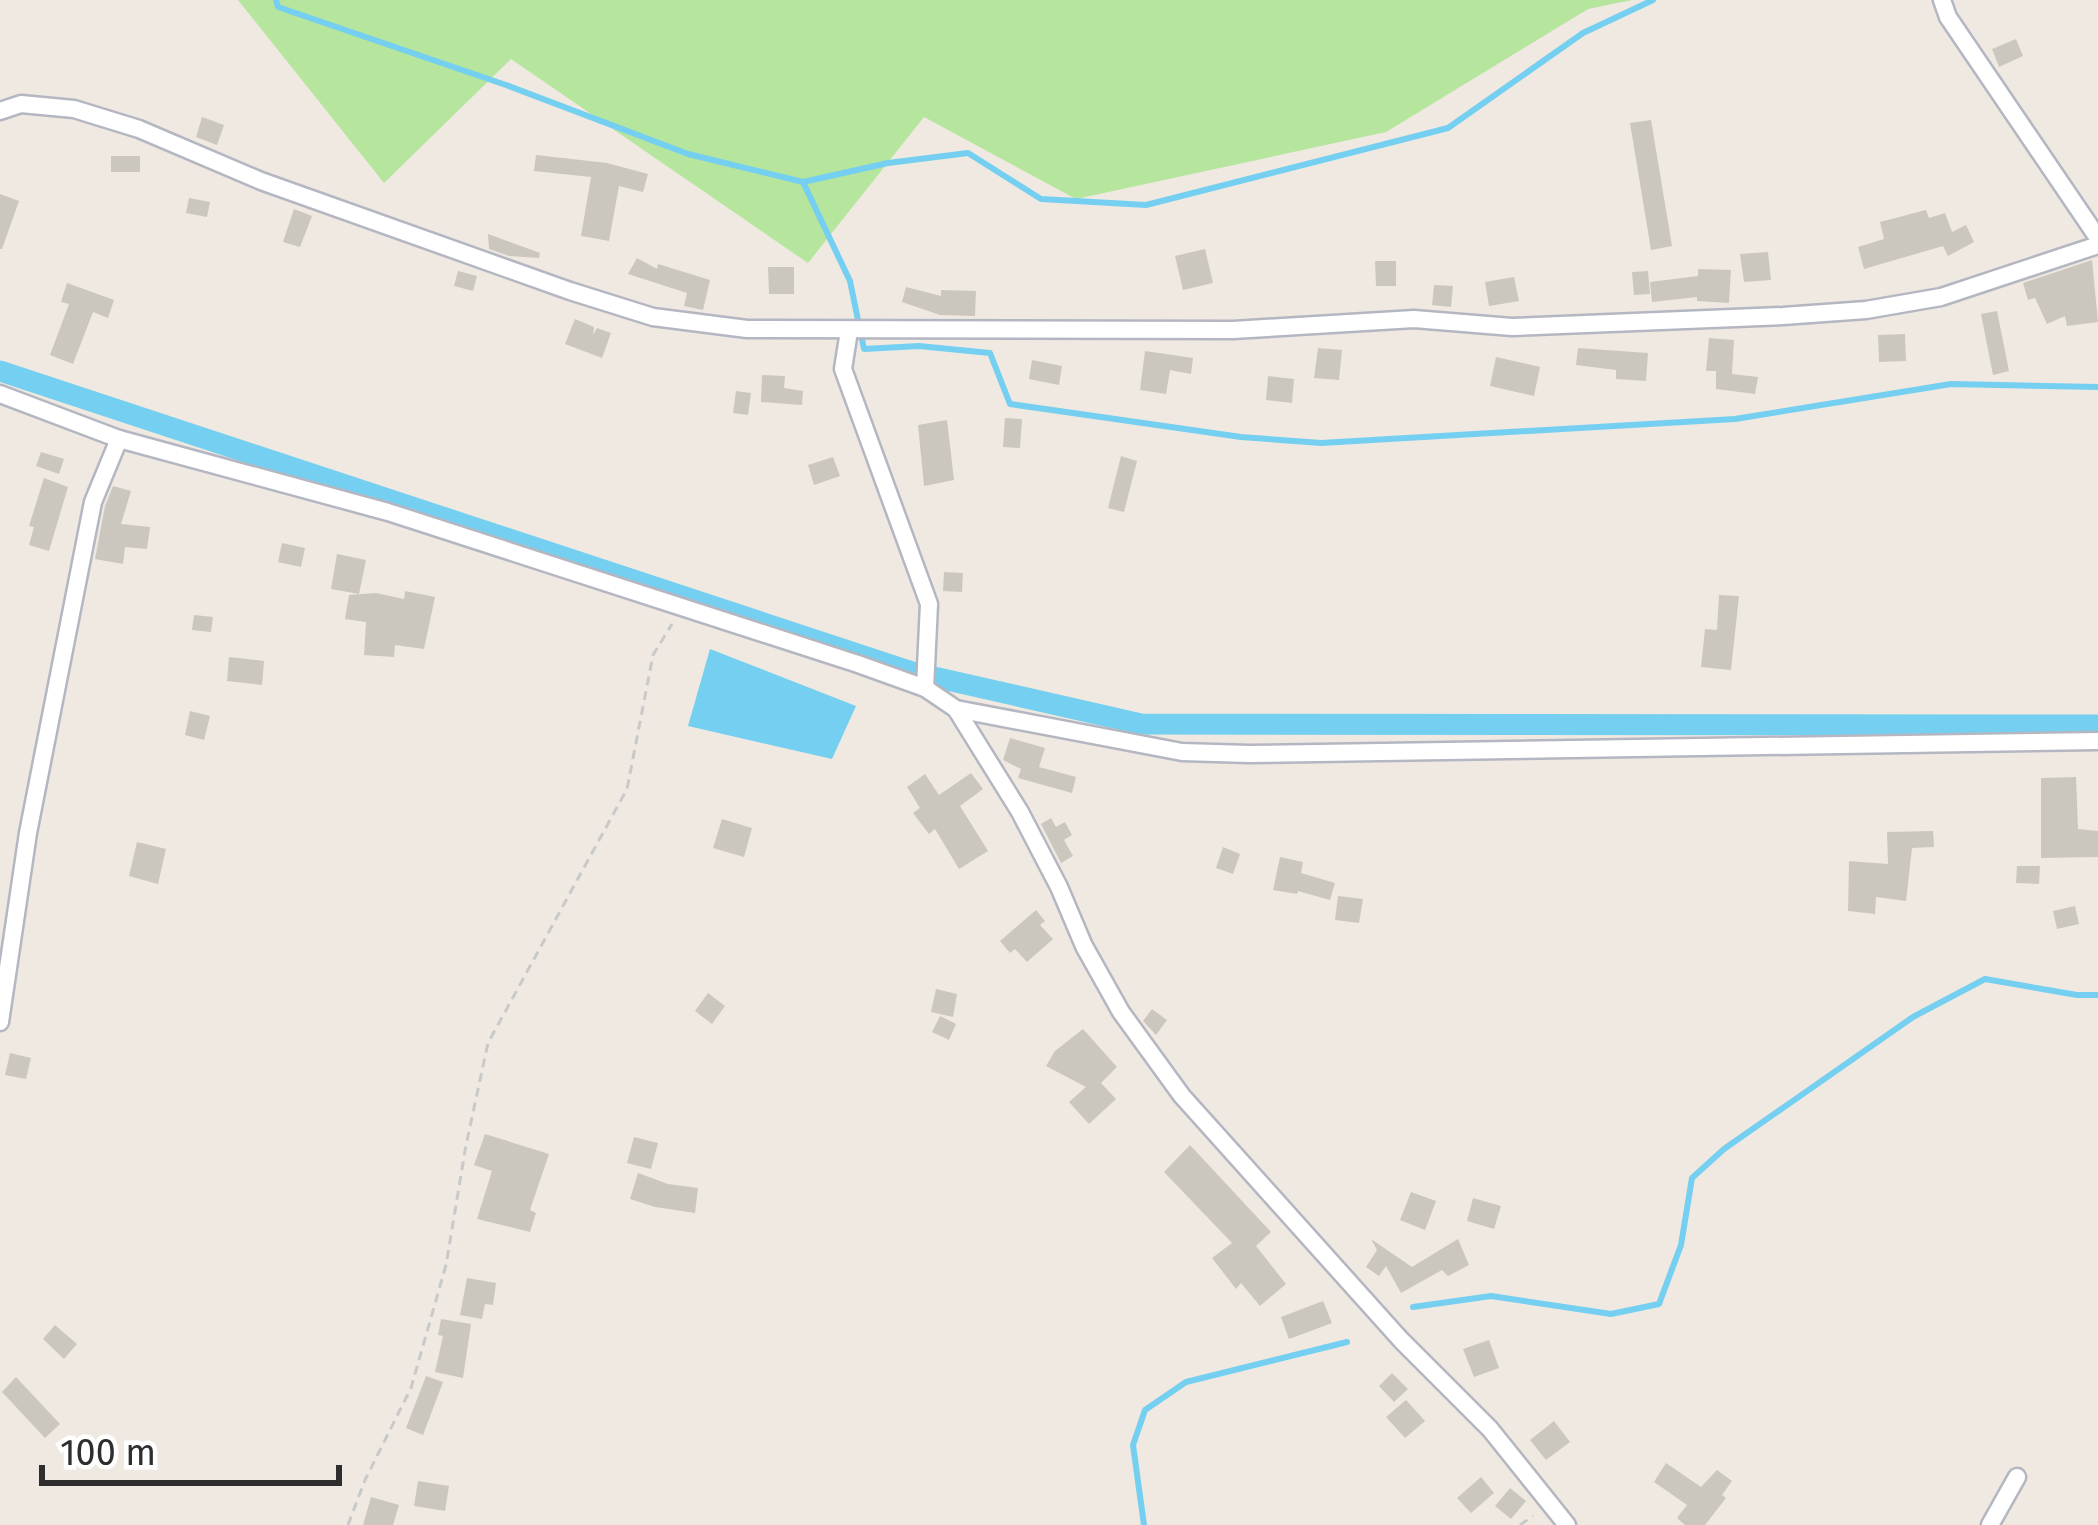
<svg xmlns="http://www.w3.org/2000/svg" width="2098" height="1525" viewBox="0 0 2098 1525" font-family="'Fira Sans',sans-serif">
	<rect width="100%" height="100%" fill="#efe9e1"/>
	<path fill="#b6e59e" d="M 238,0 L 1632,0 L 1588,9 L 1386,132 L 1076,199 L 924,117 L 808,263 L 511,59 L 384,183 Z"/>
	<path fill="#75cff0" d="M 710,649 L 856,706 L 832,759 L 688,726 Z"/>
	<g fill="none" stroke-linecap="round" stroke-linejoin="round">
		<g stroke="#75cff0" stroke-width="6">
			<path d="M 276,0 L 278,7 L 506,85 L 688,154 L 803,182 L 888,163 L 968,153 L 1041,199 L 1146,205 L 1448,128 L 1583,33 L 1653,0"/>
			<path d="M 803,182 L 850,281 L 864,349 L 919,346 L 990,353 L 1010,404 L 1241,437 L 1321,443 L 1735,419 L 1951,384 L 2098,387"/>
			<path d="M 1413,1307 L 1491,1296 L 1611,1314 L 1659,1304 L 1681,1245 L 1692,1178 L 1724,1149 L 1913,1017 L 1985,979 L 2077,995 L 2098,995"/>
			<path d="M 1144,1525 L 1133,1445 L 1145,1410 L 1186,1382 L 1347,1342"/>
		</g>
		<path stroke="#75cff0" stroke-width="21" d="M 0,371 L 912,672 L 1141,724 L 2098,725"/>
	</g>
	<g fill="#cbc7bf">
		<path d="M 2016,39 L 2023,56 L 1999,67 L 1992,49 Z"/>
		<path d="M 202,117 L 224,125 L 217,145 L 196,137 Z"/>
		<path d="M 1651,120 L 1672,246 L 1651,250 L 1630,123 Z"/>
		<path d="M 536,155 L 607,163 L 648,174 L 643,192 L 619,186 L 609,241 L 587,237 L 581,236 L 591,177 L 534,171 Z"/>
		<rect x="111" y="156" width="29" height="16"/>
		<path d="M 0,194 L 19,201 L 2,249 L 0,249 Z"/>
		<path d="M 189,198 L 210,202 L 207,217 L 186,213 Z"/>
		<path d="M 294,209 L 312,216 L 300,247 L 283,242 Z"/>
		<path d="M 1926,210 L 1929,218 L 1945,213 L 1952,232 L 1966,225 L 1974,242 L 1948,256 L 1943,246 L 1864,269 L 1858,247 L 1884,239 L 1880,222 Z"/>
		<path d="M 488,234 L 540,253 L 539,258 L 509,256 L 489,249 Z"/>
		<path d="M 1205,249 L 1213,283 L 1183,290 L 1175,256 Z"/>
		<path d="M 1768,252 L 1771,280 L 1744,282 L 1740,254 Z"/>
		<path d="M 637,258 L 657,269 L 658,264 L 710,280 L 703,310 L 684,306 L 687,293 L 628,274 Z"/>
		<path d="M 2092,260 L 2098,322 L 2067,326 L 2065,316 L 2047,324 L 2035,298 L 2028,300 L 2023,283 Z"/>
		<path d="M 1375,261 L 1396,261 L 1396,286 L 1376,286 Z"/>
		<path d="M 768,267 L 794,267 L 794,294 L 769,294 Z"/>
		<path d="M 1698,269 L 1731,270 L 1729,303 L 1697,301 L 1697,297 L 1652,302 L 1650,282 L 1698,276 Z"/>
		<path d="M 458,271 L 477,276 L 473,291 L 454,286 Z"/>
		<path d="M 1648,271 L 1650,294 L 1634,295 L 1632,272 Z"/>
		<path d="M 1514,277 L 1519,301 L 1489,306 L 1485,282 Z"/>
		<path d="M 67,283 L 114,300 L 108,318 L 93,312 L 73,364 L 50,355 L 69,304 L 61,302 Z"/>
		<path d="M 1434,285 L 1453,286 L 1451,307 L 1432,305 Z"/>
		<path d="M 906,287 L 941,296 L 941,290 L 976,291 L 975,316 L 940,315 L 902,302 Z"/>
		<path d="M 1997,311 L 2009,371 L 1993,375 L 1981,314 Z"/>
		<path d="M 575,319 L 594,327 L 593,335 L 597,328 L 611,333 L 602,358 L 565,344 Z"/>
		<path d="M 1905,334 L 1906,361 L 1879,362 L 1878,335 Z"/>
		<path d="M 1709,338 L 1734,340 L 1732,374 L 1758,377 L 1755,394 L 1716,389 L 1716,371 L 1706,371 Z"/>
		<path d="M 1318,348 L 1342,350 L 1339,380 L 1314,378 Z"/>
		<path d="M 1578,348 L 1648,353 L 1646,381 L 1616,379 L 1616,370 L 1576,365 Z"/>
		<path d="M 1145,351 L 1193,358 L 1191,374 L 1170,370 L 1166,394 L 1140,390 Z"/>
		<path d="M 1496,357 L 1540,367 L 1534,396 L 1490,386 Z"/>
		<path d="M 1032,360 L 1062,366 L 1059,385 L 1029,379 Z"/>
		<path d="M 762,375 L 785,376 L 784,388 L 803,391 L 802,405 L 761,402 Z"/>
		<path d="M 1268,376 L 1294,379 L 1292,403 L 1266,400 Z"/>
		<path d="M 736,391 L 751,393 L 748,415 L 733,413 Z"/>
		<path d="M 1005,418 L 1022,419 L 1020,448 L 1003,447 Z"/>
		<path d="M 947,420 L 954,480 L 924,486 L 918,425 Z"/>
		<path d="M 41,452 L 64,459 L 59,474 L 36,466 Z"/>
		<path d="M 1121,456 L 1137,461 L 1124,512 L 1108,508 Z"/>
		<path d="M 833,457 L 840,476 L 814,485 L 808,465 Z"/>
		<path d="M 44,478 L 68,487 L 49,551 L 29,545 L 34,527 L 29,526 Z"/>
		<path d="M 113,486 L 131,491 L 121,524 L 150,527 L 147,549 L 125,547 L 123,564 L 95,559 L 105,506 Z"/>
		<path d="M 282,543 L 305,548 L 301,567 L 278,562 Z"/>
		<path d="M 337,554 L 366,560 L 359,594 L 331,589 Z"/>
		<path d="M 944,572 L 963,573 L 962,592 L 943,591 Z"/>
		<path d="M 405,591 L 435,597 L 424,649 L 395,645 L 394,657 L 364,655 L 366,622 L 345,619 L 349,595 L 376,593 L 404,599 Z"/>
		<path d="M 1719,595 L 1739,596 L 1731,670 L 1701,667 L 1705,629 L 1717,630 Z"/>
		<path d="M 194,615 L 213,617 L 211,632 L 192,630 Z"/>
		<path d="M 229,657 L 264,661 L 262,685 L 227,681 Z"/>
		<path d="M 190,711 L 210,716 L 204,740 L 185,735 Z"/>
		<path d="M 1010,738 L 1045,748 L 1039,767 L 1076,777 L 1072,793 L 1018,778 L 1021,769 L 1003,760 Z"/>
		<path d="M 971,773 L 983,789 L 960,806 L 988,851 L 959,869 L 935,829 L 929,834 L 913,813 L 920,808 L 907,787 L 925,774 L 939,795 Z"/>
		<path d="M 2076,777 L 2078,829 L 2098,831 L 2098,857 L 2041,858 L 2041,778 Z"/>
		<path d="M 1051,818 L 1056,827 L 1065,822 L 1072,835 L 1064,840 L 1073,856 L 1061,863 L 1041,824 Z"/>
		<path d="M 722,819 L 752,828 L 744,857 L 713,848 Z"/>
		<path d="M 1933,831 L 1934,847 L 1912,848 L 1906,901 L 1876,897 L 1875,914 L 1848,911 L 1849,861 L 1888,864 L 1887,832 Z"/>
		<path d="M 137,842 L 166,849 L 158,884 L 129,876 Z"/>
		<path d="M 1223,847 L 1240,854 L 1233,874 L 1216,868 Z"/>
		<path d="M 1280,857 L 1303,862 L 1301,873 L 1335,883 L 1330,900 L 1298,891 L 1297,894 L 1273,890 Z"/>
		<path d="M 2017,866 L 2040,866 L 2039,884 L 2016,883 Z"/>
		<path d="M 1338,896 L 1363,899 L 1359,923 L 1335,920 Z"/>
		<path d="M 2075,906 L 2079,924 L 2057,929 L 2053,911 Z"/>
		<path d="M 1036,910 L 1045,921 L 1040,925 L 1053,939 L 1027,962 L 1015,949 L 1010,953 L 1000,941 Z"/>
		<path d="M 936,989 L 957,994 L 953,1017 L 931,1012 Z"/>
		<path d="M 708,993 L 725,1006 L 712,1024 L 695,1011 Z"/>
		<path d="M 1152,1009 L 1167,1020 L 1156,1035 L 1143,1021 Z"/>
		<path d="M 940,1016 L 956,1024 L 949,1040 L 932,1032 Z"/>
		<path d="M 1083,1029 L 1117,1067 L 1101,1083 L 1116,1099 L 1089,1124 L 1069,1102 L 1086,1087 L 1046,1066 L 1055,1051 Z"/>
		<path d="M 10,1053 L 31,1058 L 26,1079 L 5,1075 Z"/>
		<path d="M 485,1134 L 549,1154 L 530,1210 L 536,1213 L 530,1232 L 477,1219 L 492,1171 L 474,1165 Z"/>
		<path d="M 634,1137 L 658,1143 L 651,1169 L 627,1163 Z"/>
		<path d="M 1190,1145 L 1271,1232 L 1256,1246 L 1286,1284 L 1260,1306 L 1241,1283 L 1236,1289 L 1212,1258 L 1232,1243 L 1164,1172 Z"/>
		<path d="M 638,1173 L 668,1184 L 698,1188 L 695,1213 L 655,1207 L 630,1199 Z"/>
		<path d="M 1411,1192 L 1436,1201 L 1425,1230 L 1400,1220 Z"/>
		<path d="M 1473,1198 L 1501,1206 L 1494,1229 L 1467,1221 Z"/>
		<path d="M 1371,1239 L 1412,1267 L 1458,1239 L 1469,1265 L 1448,1276 L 1442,1270 L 1401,1293 L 1386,1266 L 1379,1276 L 1366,1267 L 1377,1250 Z"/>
		<path d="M 467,1278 L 496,1283 L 493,1305 L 485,1304 L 482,1319 L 460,1315 Z"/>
		<path d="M 1323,1301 L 1332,1323 L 1289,1339 L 1281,1317 Z"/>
		<path d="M 441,1319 L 471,1324 L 463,1378 L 435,1372 L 443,1336 L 438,1335 Z"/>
		<path d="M 55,1325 L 77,1344 L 64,1359 L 43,1339 Z"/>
		<path d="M 1489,1340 L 1499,1368 L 1474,1377 L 1463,1349 Z"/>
		<path d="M 1392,1373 L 1408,1389 L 1394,1402 L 1379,1386 Z"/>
		<path d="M 426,1376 L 443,1382 L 423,1435 L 406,1428 Z"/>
		<path d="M 16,1377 L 60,1424 L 45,1438 L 2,1392 Z"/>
		<path d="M 1406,1400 L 1425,1421 L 1405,1438 L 1386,1417 Z"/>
		<path d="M 1554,1421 L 1570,1442 L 1546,1460 L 1530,1440 Z"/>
		<path d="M 1666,1463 L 1701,1487 L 1717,1470 L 1732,1481 L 1722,1495 L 1726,1498 L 1705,1525 L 1685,1525 L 1677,1518 L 1687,1505 L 1654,1482 Z"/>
		<path d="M 1481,1477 L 1494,1493 L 1471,1513 L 1457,1498 Z"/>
		<path d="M 418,1481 L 449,1486 L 445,1511 L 414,1506 Z"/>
		<path d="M 1510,1488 L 1526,1501 L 1511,1519 L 1495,1506 Z"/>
		<path d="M 371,1497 L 399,1505 L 393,1525 L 363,1525 Z"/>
	</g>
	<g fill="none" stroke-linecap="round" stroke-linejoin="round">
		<defs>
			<g id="street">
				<path d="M 1942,0 L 1948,17 L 2098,238"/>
				<path d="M 0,111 L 21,104 L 74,109 L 139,129 L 261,181 L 570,291 L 653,317 L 747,329 L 1233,330 L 1414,319 L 1512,327 L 1783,316 L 1866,310 L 1941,297 L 2098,245"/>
				<path d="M 849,331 L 843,369 L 929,604 L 925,688"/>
				<path d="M 0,394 L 119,439 L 388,512 L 858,664 L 925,688 L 956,709 L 1182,752 L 1249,754 L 2098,741"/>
				<path d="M 956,709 L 1020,812 L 1059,887 L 1084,946 L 1121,1012 L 1182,1096 L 1401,1340 L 1490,1429 L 1567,1525"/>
				<path d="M 0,1022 L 28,833 L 93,502 L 119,439"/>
				<path d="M 1990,1525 L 2017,1477"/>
			</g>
		</defs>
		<use href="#street" stroke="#b4b7c1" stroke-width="21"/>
		<g stroke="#c9c9c9" stroke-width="3" stroke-dasharray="9 6" stroke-linecap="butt">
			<path d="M 348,1525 L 365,1480 L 411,1388 L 446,1265 L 466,1145 L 488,1043 L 627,789 L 653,655 L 672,624"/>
			<path d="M 1520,1525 L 1533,1516"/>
		</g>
		<use href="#street" stroke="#fff" stroke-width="16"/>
	</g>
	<path d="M42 1465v18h297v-18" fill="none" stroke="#2e2e2e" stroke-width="6"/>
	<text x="60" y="1465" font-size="36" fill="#2e2e2e" stroke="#ffffff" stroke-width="9" paint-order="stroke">100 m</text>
</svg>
